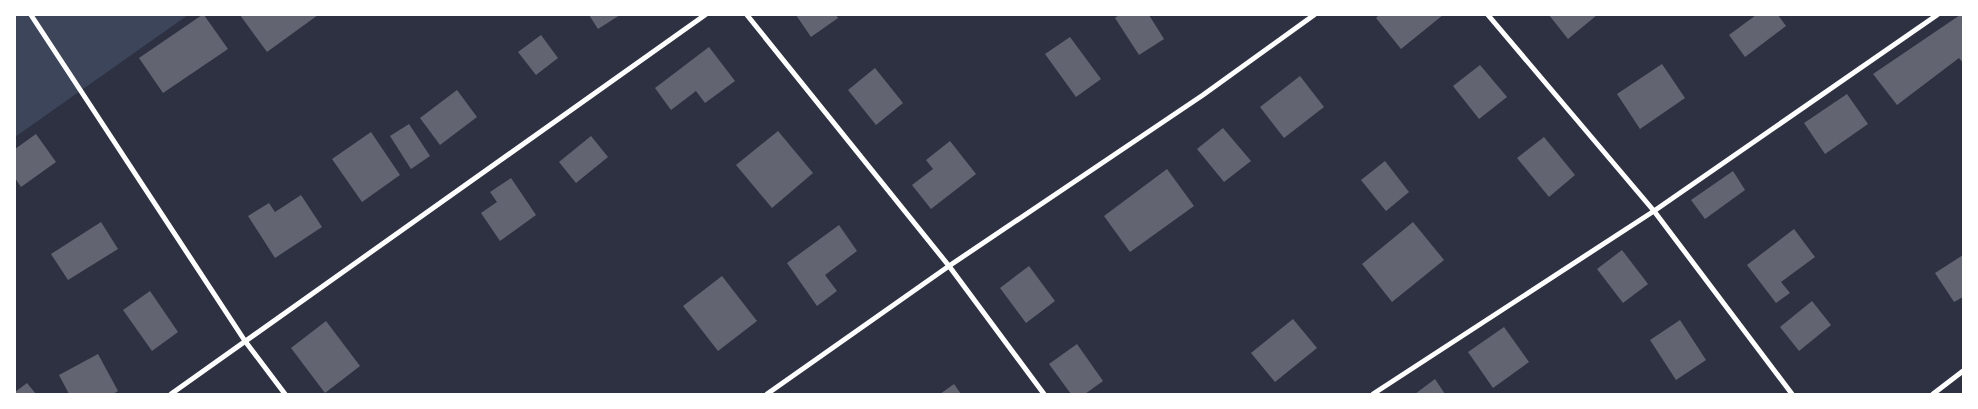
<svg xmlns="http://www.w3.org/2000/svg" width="1978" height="409" viewBox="0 0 1978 409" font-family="Overpass,sans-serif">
	<rect width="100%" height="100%" fill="#2d3142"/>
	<path fill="#3c4559" d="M 15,15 L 188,15 L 15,137 Z"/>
	<g fill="#626471">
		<path d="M 202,15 L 204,15 L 228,49 L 163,93 L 139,58 Z"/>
		<path d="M 240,15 L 318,15 L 267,52 Z"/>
		<path d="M 589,15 L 620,15 L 598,29 Z"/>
		<path d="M 796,15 L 836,15 L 838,18 L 811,37 Z"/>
		<path d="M 1119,15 L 1149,15 L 1164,39 L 1139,55 L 1115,18 Z"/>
		<path d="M 1379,15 L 1443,15 L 1401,49 L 1376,18 Z"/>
		<path d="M 1549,15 L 1597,15 L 1568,39 Z"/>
		<path d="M 1756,15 L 1778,15 L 1786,26 L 1745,57 L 1729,35 Z"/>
		<path d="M 1960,15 L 1963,15 L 1963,63 L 1959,58 L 1897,105 L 1873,74 Z"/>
		<path d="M 541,35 L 558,58 L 536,75 L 518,52 Z"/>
		<path d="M 1070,37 L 1101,79 L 1076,97 L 1045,54 Z"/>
		<path d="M 709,47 L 735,81 L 705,103 L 696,91 L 671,110 L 655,88 Z"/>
		<path d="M 1662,64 L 1685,98 L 1640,129 L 1617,94 Z"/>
		<path d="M 1480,65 L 1507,97 L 1479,119 L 1453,86 Z"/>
		<path d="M 875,68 L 903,103 L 876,125 L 848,90 Z"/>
		<path d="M 1300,76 L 1324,107 L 1284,138 L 1260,107 Z"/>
		<path d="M 457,90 L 477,117 L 440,145 L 420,118 Z"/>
		<path d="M 1847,94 L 1868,124 L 1825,154 L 1804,123 Z"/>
		<path d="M 409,124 L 430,156 L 411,169 L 390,136 Z"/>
		<path d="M 1223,128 L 1251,161 L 1224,182 L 1197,149 Z"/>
		<path d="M 778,131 L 813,173 L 772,208 L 736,165 Z"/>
		<path d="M 371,132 L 400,175 L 362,202 L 332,159 Z"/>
		<path d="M 36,134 L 56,162 L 21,187 L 15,178 L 15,149 Z"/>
		<path d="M 591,136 L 608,157 L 576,183 L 559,162 Z"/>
		<path d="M 1544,137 L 1575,175 L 1549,197 L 1517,158 Z"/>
		<path d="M 950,141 L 976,174 L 931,209 L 912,185 L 933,169 L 926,160 Z"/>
		<path d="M 1385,161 L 1409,192 L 1386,211 L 1361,180 Z"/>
		<path d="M 1167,169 L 1194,206 L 1130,252 L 1104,216 Z"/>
		<path d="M 1733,171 L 1745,190 L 1705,219 L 1691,200 Z"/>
		<path d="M 511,178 L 536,215 L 500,241 L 481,213 L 497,202 L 490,192 Z"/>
		<path d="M 301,195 L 322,227 L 275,258 L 248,216 L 269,203 L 275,212 Z"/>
		<path d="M 101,222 L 118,249 L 68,280 L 51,254 Z"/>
		<path d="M 1413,222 L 1444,260 L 1392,302 L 1362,264 Z"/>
		<path d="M 839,225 L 857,251 L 825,275 L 837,291 L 817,306 L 787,263 Z"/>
		<path d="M 1794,229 L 1815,257 L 1781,282 L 1790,293 L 1776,303 L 1747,265 Z"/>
		<path d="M 1622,250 L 1648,284 L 1623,303 L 1597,269 Z"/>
		<path d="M 1963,255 L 1963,297 L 1954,302 L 1935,273 Z"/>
		<path d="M 1029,266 L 1055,301 L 1026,323 L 1000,288 Z"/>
		<path d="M 722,276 L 757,321 L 718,351 L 683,306 Z"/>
		<path d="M 150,291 L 178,332 L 152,351 L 123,310 Z"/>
		<path d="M 1812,301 L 1831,325 L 1799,351 L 1780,327 Z"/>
		<path d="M 1293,319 L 1317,348 L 1275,382 L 1251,353 Z"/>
		<path d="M 1680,320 L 1706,360 L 1676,380 L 1650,340 Z"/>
		<path d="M 326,321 L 360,366 L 325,393 L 291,348 Z"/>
		<path d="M 1504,327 L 1529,362 L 1493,388 L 1468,352 Z"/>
		<path d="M 1077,344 L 1103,381 L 1085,394 L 1071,394 L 1049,364 Z"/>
		<path d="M 98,354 L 118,391 L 113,394 L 69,394 L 59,375 Z"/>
		<path d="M 1435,379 L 1445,394 L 1415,394 Z"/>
		<path d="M 27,383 L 36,394 L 15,394 L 15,392 Z"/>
		<path d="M 954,384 L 961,394 L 940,394 Z"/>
	</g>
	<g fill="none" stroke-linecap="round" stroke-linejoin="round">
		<g stroke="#fff" stroke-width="5">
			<path d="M 31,15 L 245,341 L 285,394"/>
			<path d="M 747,15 L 949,266 L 1044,394"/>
			<path d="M 1488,15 L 1654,211 L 1792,394"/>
			<path d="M 171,394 L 705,15"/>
			<path d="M 767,394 L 949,266 L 1203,95 L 1314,15"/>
			<path d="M 1373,394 L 1654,211 L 1937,15"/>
			<path d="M 1933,394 L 1963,371"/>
		</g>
	</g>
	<rect width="1978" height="409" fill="none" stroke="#ffffff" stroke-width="32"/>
</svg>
